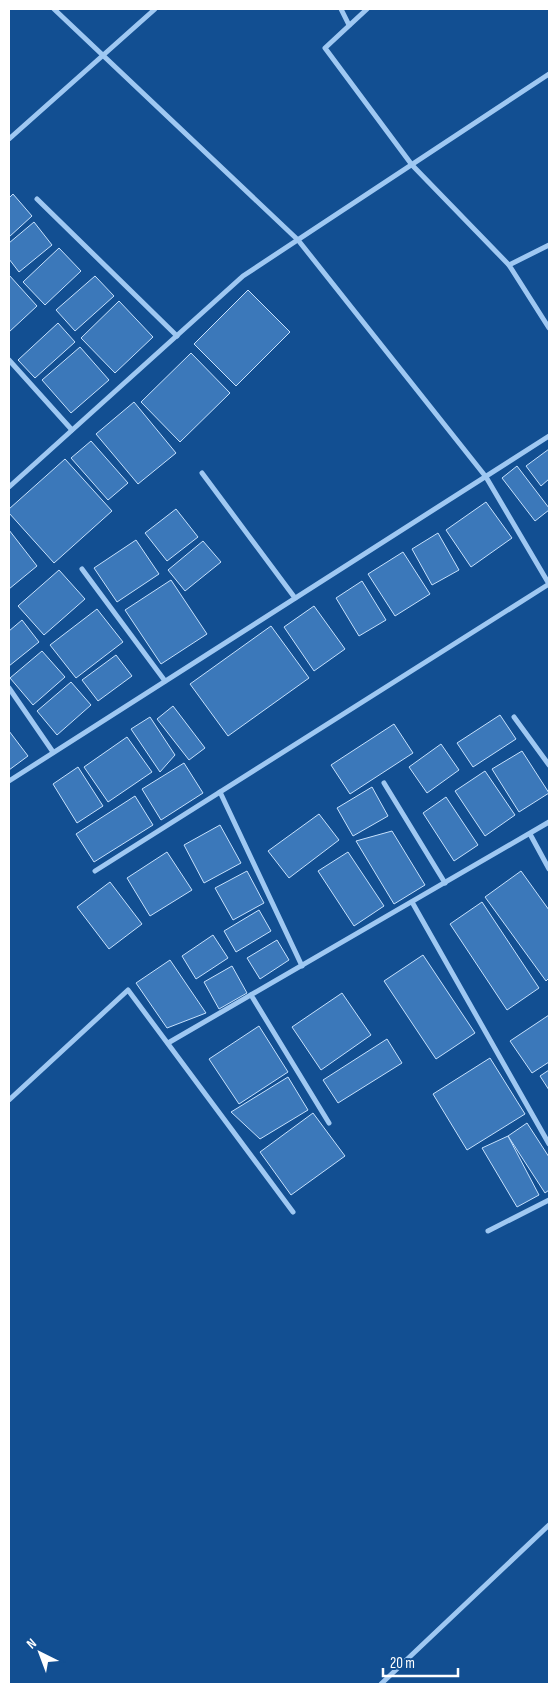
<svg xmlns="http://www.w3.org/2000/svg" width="558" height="1693" viewBox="0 0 558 1693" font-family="'Sofia Sans Condensed',sans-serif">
	<rect width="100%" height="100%" fill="#124f92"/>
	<g fill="#3b78ba" stroke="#c6e1fd">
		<path d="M 13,194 L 32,216 L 9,237 L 9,198 Z"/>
		<path d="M 34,222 L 52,245 L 19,272 L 9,259 L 9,243 Z"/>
		<path d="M 59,248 L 81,271 L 45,305 L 23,282 Z"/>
		<path d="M 9,275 L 37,306 L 9,332 Z"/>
		<path d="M 95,276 L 114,296 L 75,331 L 56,310 Z"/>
		<path d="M 248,290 L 290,332 L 236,386 L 194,344 Z"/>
		<path d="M 119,301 L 153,337 L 115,373 L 81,338 Z"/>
		<path d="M 58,323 L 75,342 L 35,378 L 18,360 Z"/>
		<path d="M 80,347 L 109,380 L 71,413 L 42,380 Z"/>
		<path d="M 191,353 L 230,393 L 180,442 L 141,402 Z"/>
		<path d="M 134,402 L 176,453 L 138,484 L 96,434 Z"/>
		<path d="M 91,441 L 128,483 L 108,500 L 71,458 Z"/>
		<path d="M 549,449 L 549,479 L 541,486 L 526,466 Z"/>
		<path d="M 65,459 L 112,511 L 54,563 L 9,513 L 9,509 Z"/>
		<path d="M 517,466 L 549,508 L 549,510 L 535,521 L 502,478 Z"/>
		<path d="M 486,502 L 512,538 L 471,567 L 446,530 Z"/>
		<path d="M 176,509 L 198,537 L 167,561 L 145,533 Z"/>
		<path d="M 9,530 L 37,566 L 9,589 Z"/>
		<path d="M 438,533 L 459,570 L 432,585 L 412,549 Z"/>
		<path d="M 136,540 L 159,574 L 117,602 L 94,568 Z"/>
		<path d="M 203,541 L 221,562 L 185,591 L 168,570 Z"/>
		<path d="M 403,552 L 430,594 L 395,616 L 368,574 Z"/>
		<path d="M 59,570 L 85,599 L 44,635 L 18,606 Z"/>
		<path d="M 171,580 L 207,634 L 161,664 L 125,610 Z"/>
		<path d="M 362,581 L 386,620 L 359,636 L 336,598 Z"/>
		<path d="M 314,606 L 345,649 L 314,671 L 284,627 Z"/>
		<path d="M 97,609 L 123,642 L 76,678 L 50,645 Z"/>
		<path d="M 22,620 L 39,642 L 9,666 L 9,631 Z"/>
		<path d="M 271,626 L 309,678 L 228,736 L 190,684 Z"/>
		<path d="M 42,651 L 65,677 L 33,705 L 10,678 Z"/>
		<path d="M 116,655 L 132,676 L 98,701 L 82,680 Z"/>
		<path d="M 71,682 L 91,705 L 57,735 L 37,711 Z"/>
		<path d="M 173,706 L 205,748 L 189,760 L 157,719 Z"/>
		<path d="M 500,715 L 516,739 L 473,767 L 457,743 Z"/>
		<path d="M 150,717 L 175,755 L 160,772 L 131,729 Z"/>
		<path d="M 394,724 L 413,753 L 350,794 L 331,765 Z"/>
		<path d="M 9,731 L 28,756 L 9,770 Z"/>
		<path d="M 127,737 L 152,772 L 108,802 L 84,767 Z"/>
		<path d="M 441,744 L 459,770 L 427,793 L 409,767 Z"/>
		<path d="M 522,751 L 549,793 L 519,812 L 492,769 Z"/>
		<path d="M 184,763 L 203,793 L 161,820 L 142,789 Z"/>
		<path d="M 78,767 L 103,806 L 77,823 L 53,784 Z"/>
		<path d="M 485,771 L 515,815 L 485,836 L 455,791 Z"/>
		<path d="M 372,787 L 388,816 L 353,836 L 337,808 Z"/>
		<path d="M 135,796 L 153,825 L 94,862 L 76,834 Z"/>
		<path d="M 446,797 L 478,845 L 454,861 L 423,813 Z"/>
		<path d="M 319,814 L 339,840 L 289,878 L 268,851 Z"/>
		<path d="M 220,825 L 241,863 L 204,883 L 184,845 Z"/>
		<path d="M 392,831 L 425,885 L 394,904 L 356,841 Z"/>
		<path d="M 167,852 L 192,890 L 150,916 L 127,878 Z"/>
		<path d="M 348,852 L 384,906 L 354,926 L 318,871 Z"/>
		<path d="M 247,871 L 264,903 L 233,920 L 215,888 Z"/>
		<path d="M 521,871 L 549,910 L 549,978 L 546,981 L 485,897 Z"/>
		<path d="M 110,882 L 142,924 L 109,949 L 77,907 Z"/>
		<path d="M 482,902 L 539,988 L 507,1010 L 450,924 Z"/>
		<path d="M 259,910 L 271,931 L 236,952 L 224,931 Z"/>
		<path d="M 213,935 L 228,958 L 196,979 L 182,956 Z"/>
		<path d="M 277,940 L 289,960 L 260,979 L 247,958 Z"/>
		<path d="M 423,955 L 475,1033 L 436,1059 L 384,981 Z"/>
		<path d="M 170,960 L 206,1013 L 167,1028 L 136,983 Z"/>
		<path d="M 232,966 L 247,993 L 219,1009 L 204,982 Z"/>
		<path d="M 342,993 L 371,1035 L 321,1070 L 292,1027 Z"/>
		<path d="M 549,1015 L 549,1062 L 532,1073 L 510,1041 Z"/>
		<path d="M 259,1026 L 288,1072 L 239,1104 L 209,1059 Z"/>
		<path d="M 387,1039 L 402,1063 L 338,1103 L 323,1080 Z"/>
		<path d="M 490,1058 L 525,1114 L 467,1150 L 433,1094 Z"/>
		<path d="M 549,1070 L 549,1090 L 540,1076 Z"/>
		<path d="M 288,1077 L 308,1110 L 260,1139 L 231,1112 Z"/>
		<path d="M 313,1113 L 345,1156 L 291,1195 L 260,1152 Z"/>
		<path d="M 527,1123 L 549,1157 L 549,1190 L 545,1193 L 508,1136 Z"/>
		<path d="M 508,1136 L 539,1195 L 517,1207 L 482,1148 Z"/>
	</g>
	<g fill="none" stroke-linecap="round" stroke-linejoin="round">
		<g stroke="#9fc8f2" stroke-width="5">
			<path d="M 54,9 L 298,240 L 486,477 L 549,584"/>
			<path d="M 341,9 L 349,25"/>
			<path d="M 367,9 L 325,48 L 412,165 L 509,265"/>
			<path d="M 9,139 L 155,9"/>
			<path d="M 37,199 L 177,336"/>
			<path d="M 549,245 L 509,265 L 549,328"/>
			<path d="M 9,360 L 72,430"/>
			<path d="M 202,473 L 295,598"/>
			<path d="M 9,487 L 243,276 L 549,74"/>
			<path d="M 82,569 L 165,681"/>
			<path d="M 9,688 L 53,752"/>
			<path d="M 514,717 L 549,765"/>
			<path d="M 9,781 L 549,436"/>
			<path d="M 384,783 L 445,883"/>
			<path d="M 220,792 L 302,966"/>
			<path d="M 530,834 L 549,869"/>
			<path d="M 95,871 L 549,584"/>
			<path d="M 412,902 L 549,1144"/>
			<path d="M 251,995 L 329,1123"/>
			<path d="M 168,1043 L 549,822"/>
			<path d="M 9,1100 L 128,990 L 293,1212"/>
			<path d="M 488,1231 L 549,1200"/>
			<path d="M 381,1684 L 549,1525"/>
		</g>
	</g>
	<rect width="558" height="1693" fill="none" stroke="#ffffff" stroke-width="20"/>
	<g transform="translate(40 1653) rotate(318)" stroke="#124f92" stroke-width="4" paint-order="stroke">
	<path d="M0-4L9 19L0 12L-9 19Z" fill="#ffffff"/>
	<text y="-8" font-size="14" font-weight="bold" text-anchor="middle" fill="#ffffff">N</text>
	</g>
	<path d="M383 1668v8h75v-8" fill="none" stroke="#ffffff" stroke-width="2.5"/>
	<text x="390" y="1668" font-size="15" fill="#ffffff" stroke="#124f92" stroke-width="4" paint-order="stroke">20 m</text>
</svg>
